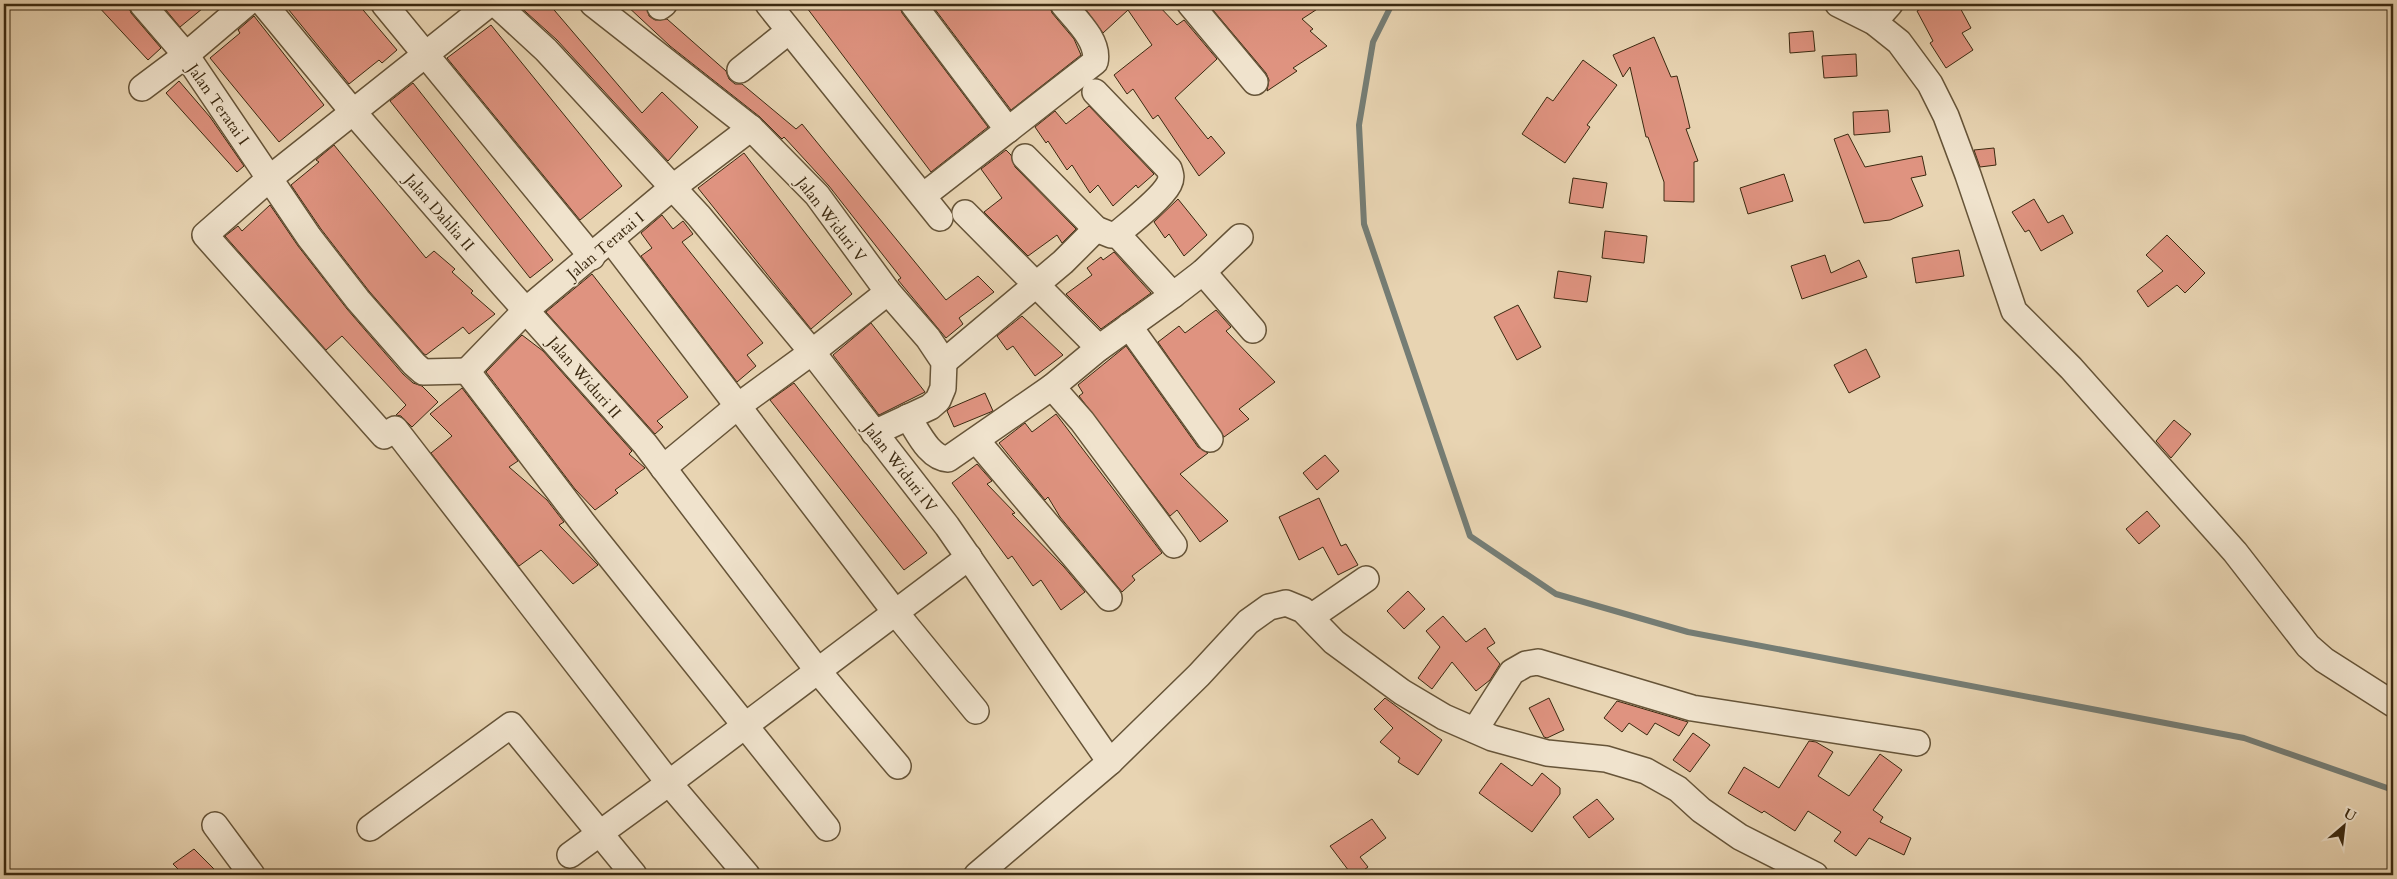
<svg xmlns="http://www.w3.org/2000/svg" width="2397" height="879" viewBox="0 0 2397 879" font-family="Cardo,serif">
	<rect width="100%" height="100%" fill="#e8d4b2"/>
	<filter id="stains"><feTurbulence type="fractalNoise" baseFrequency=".004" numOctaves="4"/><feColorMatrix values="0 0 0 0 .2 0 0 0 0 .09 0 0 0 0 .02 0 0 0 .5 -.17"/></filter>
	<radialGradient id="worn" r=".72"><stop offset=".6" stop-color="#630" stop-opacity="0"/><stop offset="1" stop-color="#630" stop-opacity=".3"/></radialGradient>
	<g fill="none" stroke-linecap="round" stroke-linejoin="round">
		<path stroke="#757d75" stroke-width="6" d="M 1392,4 L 1373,42 L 1359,125 L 1364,224 L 1470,536 L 1556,594 L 1688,632 L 2244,738 L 2393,790"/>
	</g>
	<g fill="#df9380" stroke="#3b2910">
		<path d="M 96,4 L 128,4 L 131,13 L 161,48 L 148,60 Z"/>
		<path d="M 161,4 L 208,4 L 180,27 Z"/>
		<path d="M 284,4 L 358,4 L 397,50 L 382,63 L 379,60 L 349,84 Z"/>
		<path d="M 517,4 L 549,4 L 642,113 L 662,92 L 698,127 L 668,161 L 557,40 Z"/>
		<path d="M 625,4 L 646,4 L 649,16 L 655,20 L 667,19 L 726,71 L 729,79 L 735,84 L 742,84 L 796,129 L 802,124 L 946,300 L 978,276 L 994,292 L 959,318 L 963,324 L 946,338 L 898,280 L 901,278 L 829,186 L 784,137 L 782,139 L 760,117 L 670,46 Z"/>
		<path d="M 804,4 L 899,4 L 902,13 L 988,127 L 931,172 Z"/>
		<path d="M 931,4 L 1049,4 L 1052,13 L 1074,39 L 1081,55 L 1011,110 Z"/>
		<path d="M 1082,4 L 1157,4 L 1177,25 L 1184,20 L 1217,59 L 1175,98 L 1208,139 L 1211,136 L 1225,153 L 1199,176 L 1158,115 L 1153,119 L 1133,89 L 1127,94 L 1114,75 L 1152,45 L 1128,10 L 1103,33 Z"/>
		<path d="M 1208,4 L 1325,4 L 1302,19 L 1313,29 L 1310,31 L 1327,46 L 1293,68 L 1297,71 L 1267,91 L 1269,80 L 1266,73 Z"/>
		<path d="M 1930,4 L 1958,4 L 1971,28 L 1962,33 L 1973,50 L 1946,68 L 1930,43 L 1933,41 L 1917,11 Z"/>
		<path d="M 254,16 L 324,105 L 279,142 L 210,58 L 240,33 L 238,30 Z"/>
		<path d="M 491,25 L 622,186 L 580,220 L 447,58 Z"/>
		<path d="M 1813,31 L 1815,51 L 1790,53 L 1789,33 Z"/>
		<path d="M 1654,37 L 1671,77 L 1677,76 L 1684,103 L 1690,128 L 1686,129 L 1698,161 L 1694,162 L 1694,202 L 1664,201 L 1664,182 L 1648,137 L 1646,137 L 1630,67 L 1623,77 L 1613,55 Z"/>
		<path d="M 1856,54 L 1857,76 L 1824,78 L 1822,56 Z"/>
		<path d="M 1583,60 L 1617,85 L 1587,125 L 1590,127 L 1565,163 L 1522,134 L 1547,97 L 1553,101 Z"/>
		<path d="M 179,81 L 210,117 L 244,166 L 237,172 L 166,93 Z"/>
		<path d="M 413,83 L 553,260 L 530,278 L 390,101 Z"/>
		<path d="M 1089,106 L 1154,174 L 1138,188 L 1136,185 L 1113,206 L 1098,185 L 1090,193 L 1072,165 L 1067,170 L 1048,141 L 1046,143 L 1035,127 L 1055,111 L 1066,124 Z"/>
		<path d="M 1888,110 L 1890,132 L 1854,135 L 1853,112 Z"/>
		<path d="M 1848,134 L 1865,167 L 1922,156 L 1926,175 L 1911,178 L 1923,206 L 1890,220 L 1864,223 L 1834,139 Z"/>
		<path d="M 334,145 L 426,258 L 434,251 L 455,269 L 452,272 L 473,291 L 471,293 L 495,314 L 469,334 L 463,327 L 426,355 L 424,354 L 369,291 L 321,229 L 291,185 L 319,162 L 316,160 Z"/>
		<path d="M 1994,148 L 1996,165 L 1980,167 L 1974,150 Z"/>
		<path d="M 1006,150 L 1011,155 L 1015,167 L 1076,229 L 1062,243 L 1057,235 L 1028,256 L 984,212 L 1002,198 L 981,169 Z"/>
		<path d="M 744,153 L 852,294 L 811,329 L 698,188 Z"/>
		<path d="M 1784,174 L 1793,201 L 1748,214 L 1740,188 Z"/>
		<path d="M 1573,178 L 1607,183 L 1603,208 L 1569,203 Z"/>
		<path d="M 1178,199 L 1207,235 L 1184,256 L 1169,234 L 1165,238 L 1154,222 Z"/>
		<path d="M 2034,199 L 2048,223 L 2063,215 L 2073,233 L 2041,251 L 2029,230 L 2025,232 L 2012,212 Z"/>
		<path d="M 270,205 L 298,246 L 347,309 L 403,374 L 413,383 L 422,386 L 438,402 L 412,427 L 401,416 L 396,415 L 406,405 L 342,336 L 326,350 L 225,236 L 238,226 L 242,231 Z"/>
		<path d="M 662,215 L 673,229 L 683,221 L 693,234 L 682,242 L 763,343 L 747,355 L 756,366 L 737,382 L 641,256 L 652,248 L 641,233 Z"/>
		<path d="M 1605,231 L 1647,236 L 1644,263 L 1602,258 Z"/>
		<path d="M 2167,235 L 2205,273 L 2185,293 L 2177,285 L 2148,307 L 2137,291 L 2163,271 L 2146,255 Z"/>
		<path d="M 1959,250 L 1964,276 L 1916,283 L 1912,258 Z"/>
		<path d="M 1114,252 L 1151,293 L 1101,329 L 1066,294 L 1092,275 L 1087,268 L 1101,257 L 1103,260 Z"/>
		<path d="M 1825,255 L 1831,273 L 1859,260 L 1867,277 L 1802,299 L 1791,266 Z"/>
		<path d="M 1558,271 L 1591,276 L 1587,302 L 1554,298 Z"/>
		<path d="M 592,274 L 688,397 L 657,421 L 663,427 L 655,434 L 546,312 Z"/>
		<path d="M 1518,305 L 1541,347 L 1517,360 L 1494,317 Z"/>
		<path d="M 1216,310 L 1231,327 L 1226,331 L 1275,382 L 1239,409 L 1249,419 L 1224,437 L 1158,342 L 1179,326 L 1185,333 Z"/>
		<path d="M 1022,316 L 1063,355 L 1035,376 L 1013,346 L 1007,350 L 997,336 Z"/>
		<path d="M 871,323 L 925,392 L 879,415 L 833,355 Z"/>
		<path d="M 522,335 L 543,351 L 632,451 L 629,454 L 645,468 L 615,490 L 618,493 L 595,510 L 575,489 L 486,372 Z"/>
		<path d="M 1126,346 L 1198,447 L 1208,453 L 1180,474 L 1228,521 L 1200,542 L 1177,510 L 1170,516 L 1079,396 L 1083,393 L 1078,385 Z"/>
		<path d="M 1866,349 L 1880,377 L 1849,393 L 1834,365 Z"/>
		<path d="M 794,383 L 927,553 L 904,570 L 770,400 Z"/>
		<path d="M 462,388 L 518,461 L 509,467 L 547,500 L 564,522 L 559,525 L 598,565 L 573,584 L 541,550 L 519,566 L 431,453 L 452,436 L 430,414 Z"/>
		<path d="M 985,393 L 993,411 L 954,427 L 947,411 L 950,408 Z"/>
		<path d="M 1056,414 L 1162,553 L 1132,576 L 1135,580 L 1122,592 L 1060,517 L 1048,497 L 1045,500 L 999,443 L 1025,423 L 1032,432 Z"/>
		<path d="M 2174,420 L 2191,434 L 2171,458 L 2156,441 Z"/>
		<path d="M 1325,455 L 1339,471 L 1317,490 L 1303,473 Z"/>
		<path d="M 977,464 L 992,481 L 987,484 L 1015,513 L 1012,514 L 1064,567 L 1085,592 L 1061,610 L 1041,580 L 1033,586 L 1012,556 L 1008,559 L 952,483 Z"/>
		<path d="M 1319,498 L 1341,546 L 1346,544 L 1358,565 L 1338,575 L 1323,547 L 1299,560 L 1279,517 Z"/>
		<path d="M 2147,511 L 2160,526 L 2139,544 L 2126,529 Z"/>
		<path d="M 1408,591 L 1425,609 L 1404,629 L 1387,611 Z"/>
		<path d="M 1443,616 L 1466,642 L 1485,628 L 1495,643 L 1487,648 L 1500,664 L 1490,680 L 1476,691 L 1452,662 L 1432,689 L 1418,678 L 1440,647 L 1426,631 Z"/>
		<path d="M 1385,698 L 1442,740 L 1418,775 L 1398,762 L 1400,758 L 1380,742 L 1393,728 L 1374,709 Z"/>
		<path d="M 1549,698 L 1564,730 L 1547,738 L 1544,737 L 1529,708 Z"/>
		<path d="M 1617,701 L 1688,722 L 1679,736 L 1655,723 L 1647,735 L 1629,723 L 1622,732 L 1604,718 Z"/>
		<path d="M 1693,733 L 1710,745 L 1690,772 L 1673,760 Z"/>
		<path d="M 1809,741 L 1816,742 L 1833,752 L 1818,776 L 1849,796 L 1880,754 L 1902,770 L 1873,810 L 1883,817 L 1880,822 L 1911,838 L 1904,855 L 1869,838 L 1856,856 L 1834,841 L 1841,832 L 1808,811 L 1795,831 L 1764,811 L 1762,813 L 1728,793 L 1744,767 L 1779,788 Z"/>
		<path d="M 1501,763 L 1532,786 L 1542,773 L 1560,788 L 1560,794 L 1532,832 L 1479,793 Z"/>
		<path d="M 1597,799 L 1614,819 L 1589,838 L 1573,817 Z"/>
		<path d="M 1372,819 L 1386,838 L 1360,857 L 1368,867 L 1357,875 L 1352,875 L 1330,846 Z"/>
		<path d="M 194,849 L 220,875 L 184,875 L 173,864 Z"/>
	</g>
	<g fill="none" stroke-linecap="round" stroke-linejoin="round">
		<defs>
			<g id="minor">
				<path d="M 142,4 L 186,55 L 309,237 L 358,300 L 414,364 L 423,372 L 467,371"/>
				<path d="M 264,4 L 354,113 L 504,286 L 645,444 L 818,671 L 898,766"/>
				<path d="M 384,4 L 592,257"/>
				<path d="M 489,4 L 270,178 L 205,235 L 384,436 L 395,429 L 669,783 L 969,557"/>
				<path d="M 496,4 L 546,50 L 699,216 L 812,352 L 947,526 L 1110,762"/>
				<path d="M 593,4 L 751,128 L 817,195 L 888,292 L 928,338 L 944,362 L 943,388 L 938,400 L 930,407 L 874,433"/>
				<path d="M 768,4 L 940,218"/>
				<path d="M 913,4 L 1008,130"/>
				<path d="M 1190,4 L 1255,82"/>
				<path d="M 1838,4 L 1874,22 L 1899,42 L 1930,84 L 1946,116 L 1968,175 L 2014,311 L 2071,368 L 2235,552 L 2308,646 L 2324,660 L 2393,704"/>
				<path d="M 660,7 L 664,4"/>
				<path d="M 1874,22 L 1890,4"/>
				<path d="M 740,70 L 789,31"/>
				<path d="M 142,88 L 186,55 L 246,4"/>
				<path d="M 1025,157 L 1096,229 L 1111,235 L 1117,234 C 1130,223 1162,198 1169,184 C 1172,178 1171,175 1169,169 L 1095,92"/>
				<path d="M 923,196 L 1095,62 C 1100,41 1075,19 1063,4"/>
				<path d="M 965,213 L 1099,348"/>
				<path d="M 1117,234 L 1173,295 L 1203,272 L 1240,237"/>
				<path d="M 611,240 L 895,612 L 976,711"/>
				<path d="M 1203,272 L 1253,330"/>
				<path d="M 1129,326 L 1210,439"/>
				<path d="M 944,362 L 1063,262 L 1096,229"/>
				<path d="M 467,371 L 583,523 L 827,828"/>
				<path d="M 467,371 L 526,310 L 672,188 L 751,128"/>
				<path d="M 1052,387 L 1099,348 L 1173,295"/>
				<path d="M 908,417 C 918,432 929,458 948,459 L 1052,387 L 1082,421 L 1174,545"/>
				<path d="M 977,441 L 1109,598"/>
				<path d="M 663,468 L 738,406 L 812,352 L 888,292"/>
				<path d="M 1311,617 L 1366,579"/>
				<path d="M 1475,730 L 1512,672 L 1526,664 L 1538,662 L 1692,708 L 1917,743"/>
				<path d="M 215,825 L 252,875"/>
				<path d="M 370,828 L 511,725 L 634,875"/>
				<path d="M 570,855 L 669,783 L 747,875"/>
				<path d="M 977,875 L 1110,762 L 1199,675 L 1248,622 L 1269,607 L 1286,603 L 1303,610 L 1334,642 L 1402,692 L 1444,717 L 1492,738 L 1547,753 L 1606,759 L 1646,771 L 1678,789 L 1701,810 L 1740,837 L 1815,875"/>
			</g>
		</defs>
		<use href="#minor" stroke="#665438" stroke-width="28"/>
		<use href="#minor" stroke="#f0e3cd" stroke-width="25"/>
	</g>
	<g text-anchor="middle" stroke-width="4" stroke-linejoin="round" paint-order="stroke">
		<g font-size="16" fill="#3b2910" stroke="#f0e3cd">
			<text transform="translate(219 104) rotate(55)" y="6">Jalan Teratai I</text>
			<text transform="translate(440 212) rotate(49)" y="6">Jalan Dahlia II</text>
			<text transform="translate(832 219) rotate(52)" y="6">Jalan Widuri V</text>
			<text transform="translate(605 245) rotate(-40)" y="6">Jalan Teratai I</text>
			<text transform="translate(585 377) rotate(49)" y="6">Jalan Widuri II</text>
			<text transform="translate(901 467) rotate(52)" y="6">Jalan Widuri IV</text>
		</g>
	</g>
	<rect width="2397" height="879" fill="none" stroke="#e8d4b2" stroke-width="20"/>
	<rect x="5" y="5" width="2387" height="869" fill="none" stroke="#3b2910" stroke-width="2.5"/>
	<rect x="10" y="10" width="2377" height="859" fill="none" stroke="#3b2910"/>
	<g transform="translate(2344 826) rotate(28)" stroke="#f0e3cd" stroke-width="4" paint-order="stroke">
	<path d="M0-4L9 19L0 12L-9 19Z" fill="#3b2910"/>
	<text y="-8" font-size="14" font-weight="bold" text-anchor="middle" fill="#3b2910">U</text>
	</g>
	<rect width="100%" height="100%" filter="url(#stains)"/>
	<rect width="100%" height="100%" fill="url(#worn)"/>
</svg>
